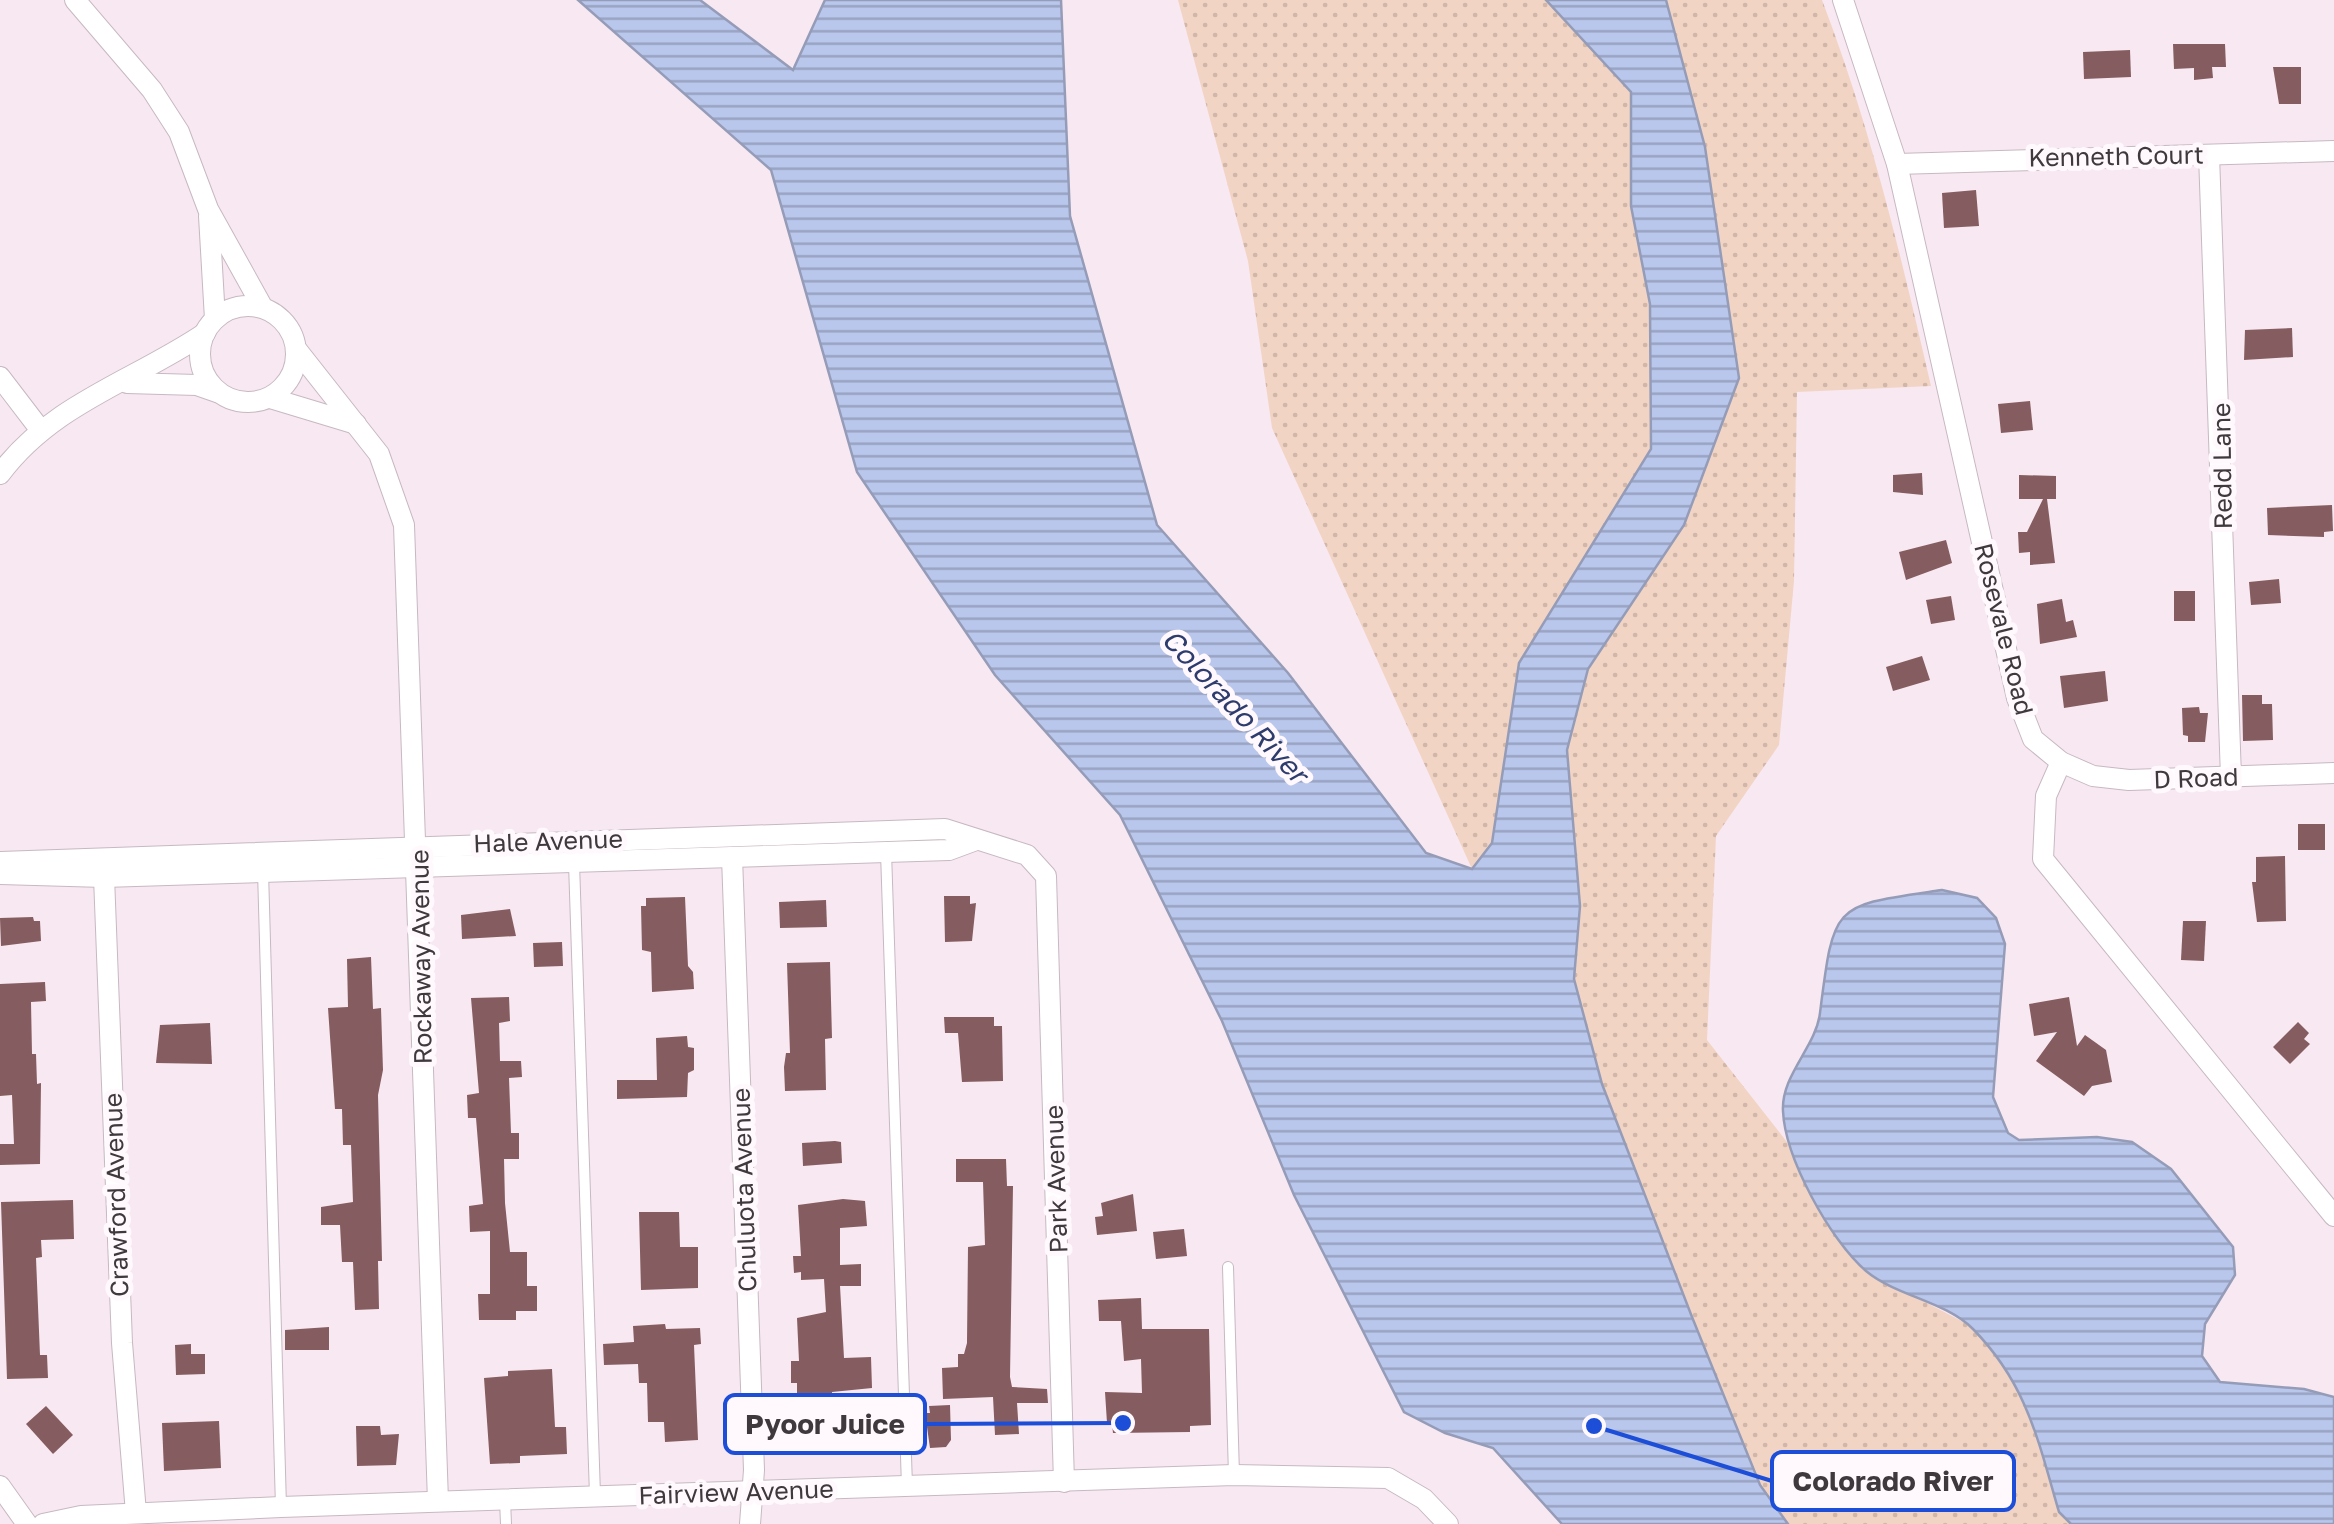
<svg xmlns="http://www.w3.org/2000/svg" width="2334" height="1524" viewBox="0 0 2334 1524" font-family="'Golos Text',sans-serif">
	<defs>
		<pattern id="grass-dots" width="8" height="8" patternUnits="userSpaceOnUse" patternTransform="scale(2.5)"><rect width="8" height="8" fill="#f2d4c4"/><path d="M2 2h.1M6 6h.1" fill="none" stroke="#d1b7a9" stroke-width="1.8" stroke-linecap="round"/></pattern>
		<pattern id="water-rules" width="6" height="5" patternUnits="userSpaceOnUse" patternTransform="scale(2.5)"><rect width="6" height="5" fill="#bac7ed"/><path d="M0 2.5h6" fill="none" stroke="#99a3c1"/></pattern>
	</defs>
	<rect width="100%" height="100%" fill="#f8e8f2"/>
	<g fill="url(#grass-dots)">
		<path d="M 1178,0 L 1546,0 L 1631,92 L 1631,206 L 1650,304 L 1651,449 L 1519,663 L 1492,843 L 1472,869 L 1272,428 L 1248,261 Z"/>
		<path d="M 1666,0 L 1822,0 C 1870,125 1901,256 1931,386 L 1797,392 L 1794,581 L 1779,745 L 1716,836 L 1707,1040 L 1787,1142 L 1826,1223 L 1866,1271 L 1969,1325 L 2001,1360 L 2027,1401 L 2059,1512 L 2071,1524 L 1788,1524 L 1760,1486 L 1692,1317 L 1602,1084 L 1574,979 L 1580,906 L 1567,750 L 1589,669 L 1684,525 L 1739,378 L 1705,147 Z"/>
	</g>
	<g fill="url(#water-rules)" stroke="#959cb8" stroke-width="2.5">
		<path d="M 578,0 L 700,0 L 793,70 L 825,0 L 1061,0 L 1070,216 L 1157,525 L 1288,673 L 1426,853 L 1472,869 L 1492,843 L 1519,663 L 1651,449 L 1650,304 L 1631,206 L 1631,92 L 1546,0 L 1666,0 L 1705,147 L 1739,378 L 1684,525 L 1588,669 L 1567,750 L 1580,906 L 1574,979 L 1602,1084 L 1692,1317 L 1760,1485 L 1788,1524 L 1562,1524 L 1493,1448 L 1445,1433 L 1404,1412 L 1294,1195 L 1222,1021 L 1120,815 L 995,675 L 857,472 L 771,170 Z"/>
		<path d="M 1942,890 L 1977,898 L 1996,918 L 2005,944 L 1993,1097 L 2008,1133 L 2019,1140 L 2097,1137 L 2132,1142 L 2171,1169 L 2233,1247 L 2235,1275 L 2205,1324 L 2202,1356 L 2220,1382 L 2304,1389 L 2334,1397 L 2334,1524 L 2071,1524 L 2059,1512 C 2038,1440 2027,1384 1973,1329 C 1945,1301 1896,1296 1866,1271 C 1830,1240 1785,1158 1783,1111 C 1781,1075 1816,1047 1820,1013 C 1834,901 1833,906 1942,890 Z"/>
	</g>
	<g fill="#855c5f">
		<path d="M 2173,44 L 2225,44 L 2226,67 L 2212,67 L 2213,78 L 2194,80 L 2194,68 L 2174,69 Z"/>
		<path d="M 2130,50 L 2131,77 L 2084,79 L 2083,52 Z"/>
		<path d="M 2273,67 L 2301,67 L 2301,104 L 2279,104 Z"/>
		<path d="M 1976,190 L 1979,226 L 1944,228 L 1942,193 Z"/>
		<path d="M 2292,328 L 2293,357 L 2244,360 L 2245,330 Z"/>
		<path d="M 2030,401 L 2033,430 L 2001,433 L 1998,404 Z"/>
		<path d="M 1922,473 L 1923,495 L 1893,492 L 1893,475 Z"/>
		<path d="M 2019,475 L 2056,476 L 2056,499 L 2047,499 L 2055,563 L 2030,565 L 2030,552 L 2019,553 L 2018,532 L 2027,532 L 2043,499 L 2019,499 Z"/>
		<path d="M 2332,505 L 2333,531 L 2324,532 L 2324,537 L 2268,535 L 2267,508 Z"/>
		<path d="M 1946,540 L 1952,563 L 1906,580 L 1899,552 Z"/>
		<path d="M 2279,579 L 2281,603 L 2251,605 L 2249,582 Z"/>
		<rect x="2174" y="591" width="21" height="30"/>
		<path d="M 1951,596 L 1955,620 L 1931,624 L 1926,600 Z"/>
		<path d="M 2062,599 L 2066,622 L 2073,620 L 2077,637 L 2040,644 L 2037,604 Z"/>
		<path d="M 1922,656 L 1930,680 L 1893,691 L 1886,667 Z"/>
		<path d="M 2105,671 L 2108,701 L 2064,708 L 2060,676 Z"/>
		<path d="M 2242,695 L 2262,695 L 2262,704 L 2272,704 L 2273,740 L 2243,741 Z"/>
		<path d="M 2182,708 L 2199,707 L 2200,713 L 2208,713 L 2205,742 L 2188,742 L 2188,736 L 2183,735 Z"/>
		<rect x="2298" y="824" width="27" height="26"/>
		<path d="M 2285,856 L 2286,921 L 2257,922 L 2252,882 L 2256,882 L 2256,857 Z"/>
		<path d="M 944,896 L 970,896 L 970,904 L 976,903 L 972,941 L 945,942 Z"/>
		<path d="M 685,897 L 688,966 L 693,972 L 694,989 L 652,992 L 651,952 L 642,950 L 641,906 L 646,906 L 646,898 Z"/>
		<path d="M 826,900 L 827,927 L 780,928 L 779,902 Z"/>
		<path d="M 510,909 L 516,936 L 462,939 L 461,915 Z"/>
		<path d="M 33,917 L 34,921 L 40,921 L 41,941 L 1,946 L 0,918 Z"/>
		<path d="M 2183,921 L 2206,921 L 2204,961 L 2181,960 Z"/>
		<path d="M 562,942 L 563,966 L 534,967 L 533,943 Z"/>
		<path d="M 371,957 L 373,1009 L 381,1008 L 383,1070 L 378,1095 L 382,1261 L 378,1261 L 379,1309 L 355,1310 L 353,1262 L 342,1262 L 340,1225 L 321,1225 L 321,1207 L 353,1202 L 351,1145 L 343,1145 L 342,1109 L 335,1109 L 328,1008 L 348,1007 L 347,959 Z"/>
		<path d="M 830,962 L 832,1038 L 825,1039 L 826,1090 L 785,1091 L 784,1067 L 786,1053 L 790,1053 L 787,963 Z"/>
		<path d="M 45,982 L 46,1001 L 31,1002 L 32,1054 L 36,1054 L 37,1084 L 41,1083 L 40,1164 L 0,1165 L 0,1144 L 14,1144 L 12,1095 L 0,1096 L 0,984 Z"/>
		<path d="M 509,997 L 510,1021 L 499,1023 L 500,1061 L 521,1061 L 522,1077 L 509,1078 L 511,1133 L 519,1133 L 519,1159 L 504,1159 L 505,1203 L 510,1252 L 527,1252 L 527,1286 L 537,1286 L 537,1311 L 516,1311 L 516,1320 L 479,1320 L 478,1294 L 490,1294 L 490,1231 L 470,1232 L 469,1206 L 483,1204 L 476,1118 L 468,1118 L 467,1095 L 479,1093 L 471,998 Z"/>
		<path d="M 2069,997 L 2077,1046 L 2085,1035 L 2106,1050 L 2112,1082 L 2092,1086 L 2084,1096 L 2036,1061 L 2057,1032 L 2034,1036 L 2029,1004 Z"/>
		<path d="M 944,1017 L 994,1017 L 994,1026 L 1002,1026 L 1003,1081 L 962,1082 L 958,1033 L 945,1033 Z"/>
		<path d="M 2298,1022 L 2309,1033 L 2304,1039 L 2310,1044 L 2290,1064 L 2273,1047 Z"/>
		<path d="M 210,1023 L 212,1064 L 156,1063 L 160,1025 Z"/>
		<path d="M 687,1036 L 688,1047 L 694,1048 L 694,1070 L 688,1073 L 687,1097 L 617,1099 L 617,1080 L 657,1080 L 656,1038 Z"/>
		<path d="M 835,1141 L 841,1142 L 842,1163 L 803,1166 L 802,1143 Z"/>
		<path d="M 956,1159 L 1006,1159 L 1007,1186 L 1013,1186 L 1010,1377 L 1012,1387 L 1047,1389 L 1048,1403 L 1017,1403 L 1019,1434 L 995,1435 L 993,1397 L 943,1399 L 942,1368 L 958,1367 L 958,1354 L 964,1354 L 967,1343 L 968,1247 L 985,1245 L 983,1182 L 956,1182 Z"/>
		<path d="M 1133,1194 L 1137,1231 L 1097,1235 L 1095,1217 L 1103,1216 L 1101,1203 Z"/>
		<path d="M 843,1199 L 865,1201 L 867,1226 L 840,1228 L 840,1265 L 861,1264 L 861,1286 L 840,1286 L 844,1358 L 871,1357 L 872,1388 L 832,1392 L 831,1452 L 806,1453 L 805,1393 L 797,1394 L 797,1383 L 791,1383 L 791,1361 L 799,1361 L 797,1318 L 826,1312 L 824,1279 L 801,1280 L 801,1272 L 794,1273 L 793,1256 L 801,1256 L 798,1205 Z"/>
		<path d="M 73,1200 L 74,1239 L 41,1240 L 42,1257 L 36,1258 L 40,1355 L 47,1355 L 48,1378 L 7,1379 L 1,1202 Z"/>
		<path d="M 639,1212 L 679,1212 L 680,1247 L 698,1247 L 698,1288 L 641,1290 Z"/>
		<path d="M 1184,1229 L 1187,1256 L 1156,1259 L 1153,1232 Z"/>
		<path d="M 1141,1298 L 1142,1329 L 1209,1329 L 1211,1425 L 1190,1426 L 1190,1432 L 1113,1433 L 1112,1424 L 1107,1423 L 1105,1392 L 1142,1393 L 1141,1359 L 1124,1361 L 1121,1321 L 1099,1321 L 1098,1300 Z"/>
		<path d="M 665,1324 L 666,1329 L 700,1328 L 701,1344 L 694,1345 L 698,1440 L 665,1442 L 664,1422 L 648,1422 L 647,1383 L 639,1383 L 638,1364 L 604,1365 L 603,1344 L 634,1342 L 633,1326 Z"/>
		<path d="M 329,1327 L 329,1350 L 285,1350 L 285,1330 Z"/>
		<path d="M 191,1344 L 191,1354 L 205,1354 L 205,1374 L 176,1375 L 175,1345 Z"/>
		<path d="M 552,1369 L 555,1427 L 566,1427 L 567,1454 L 520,1456 L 520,1463 L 490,1464 L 484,1378 L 508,1376 L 508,1371 Z"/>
		<path d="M 950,1405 L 951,1440 L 946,1447 L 930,1448 L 925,1413 L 930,1413 L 929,1406 Z"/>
		<path d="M 46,1406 L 73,1435 L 53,1454 L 26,1424 Z"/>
		<path d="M 219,1421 L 221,1468 L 164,1471 L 162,1423 Z"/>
		<path d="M 356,1426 L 380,1426 L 381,1435 L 399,1434 L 396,1465 L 357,1466 Z"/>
	</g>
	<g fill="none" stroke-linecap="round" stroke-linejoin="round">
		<defs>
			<g id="lane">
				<path d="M 886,852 L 907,1486"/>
				<path d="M 574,863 L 595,1495"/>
				<path d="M 263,871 L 281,1507"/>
				<path d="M 1228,1267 L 1234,1475"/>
				<path d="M 505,1500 L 506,1524"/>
			</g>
			<g id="street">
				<path d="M 75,0 L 152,90 L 179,132 L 208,209 L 263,308"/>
				<path d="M 1843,0 L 1897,164 L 2017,698 L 2033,739 L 2061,762 L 2093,776 L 2129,780 L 2334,773"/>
				<path d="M 2209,155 L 2231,777"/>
				<path d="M 1897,164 L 2334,151"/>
				<path d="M 209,216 L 215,319"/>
				<circle cx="248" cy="354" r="48"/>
				<path d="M 297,350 L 379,454 L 404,525 L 438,1501"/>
				<path d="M 0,377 L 39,428"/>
				<path d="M 127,383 L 197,385 L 217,392"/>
				<path d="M 270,398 L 356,424"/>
				<path d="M 0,474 C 53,403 134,381 205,333"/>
				<path d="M 2061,762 L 2046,796 L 2043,859 L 2334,1216"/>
				<path d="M 732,857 L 754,1470 L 750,1524"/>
				<path d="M 0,862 L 945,829 L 1027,855 L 1046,876 L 1064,1482"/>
				<path d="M 0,874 L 104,877 L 886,852 L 949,850 L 976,840"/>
				<path d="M 104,877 L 122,1343 L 136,1513"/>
				<path d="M 0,1486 L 27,1524"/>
				<path d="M 43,1524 L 81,1516 L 281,1507 L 1234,1475 L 1388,1478 L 1424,1499 L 1448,1524"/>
			</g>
		</defs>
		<use href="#lane" stroke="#c7b8c2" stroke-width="12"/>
		<use href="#street" stroke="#c7b8c2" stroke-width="22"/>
		<use href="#lane" stroke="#fff" stroke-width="10"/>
		<use href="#street" stroke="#fff" stroke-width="20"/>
	</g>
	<g text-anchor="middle" stroke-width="10" stroke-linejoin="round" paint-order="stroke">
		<g font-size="25" fill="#3f393d" stroke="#fff9fd">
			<text transform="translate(2116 156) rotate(-1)" y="9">Kenneth Court</text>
			<text transform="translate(2222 466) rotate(-91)" y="9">Redd Lane</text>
			<text transform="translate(2004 629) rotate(76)" y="9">Rosevale Road</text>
			<text transform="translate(2196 778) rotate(-2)" y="9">D Road</text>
			<text transform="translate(548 841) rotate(-2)" y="9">Hale Avenue</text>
			<text transform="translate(421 957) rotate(-91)" y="9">Rockaway Avenue</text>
			<text transform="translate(1056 1179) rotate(-92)" y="9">Park Avenue</text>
			<text transform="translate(744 1190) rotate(-92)" y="9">Chuluota Avenue</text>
			<text transform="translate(116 1195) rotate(-92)" y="9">Crawford Avenue</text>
			<text transform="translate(736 1492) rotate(-2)" y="9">Fairview Avenue</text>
		</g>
		<g font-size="28" font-style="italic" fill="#2e3c6d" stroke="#fff9fd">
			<text transform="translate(1235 706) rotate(47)" y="10">Colorado River</text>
		</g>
	</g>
	<path fill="none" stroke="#1d4ed8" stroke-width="4" d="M1123 1423L925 1424M1594 1426L1772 1481"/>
	<g fill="#1d4ed8" stroke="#fff9fd" stroke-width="4">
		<circle cx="1123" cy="1423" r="10"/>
		<circle cx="1594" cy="1426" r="10"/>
	</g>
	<g fill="#fff9fd" stroke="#1d4ed8" stroke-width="4">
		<rect x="725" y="1395" width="200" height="58" rx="10"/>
		<rect x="1772" y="1452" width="242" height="58" rx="10"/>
	</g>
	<g font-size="28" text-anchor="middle" font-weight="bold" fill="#3f393d">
		<text x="825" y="1434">Pyoor Juice</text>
		<text x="1893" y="1491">Colorado River</text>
	</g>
</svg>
